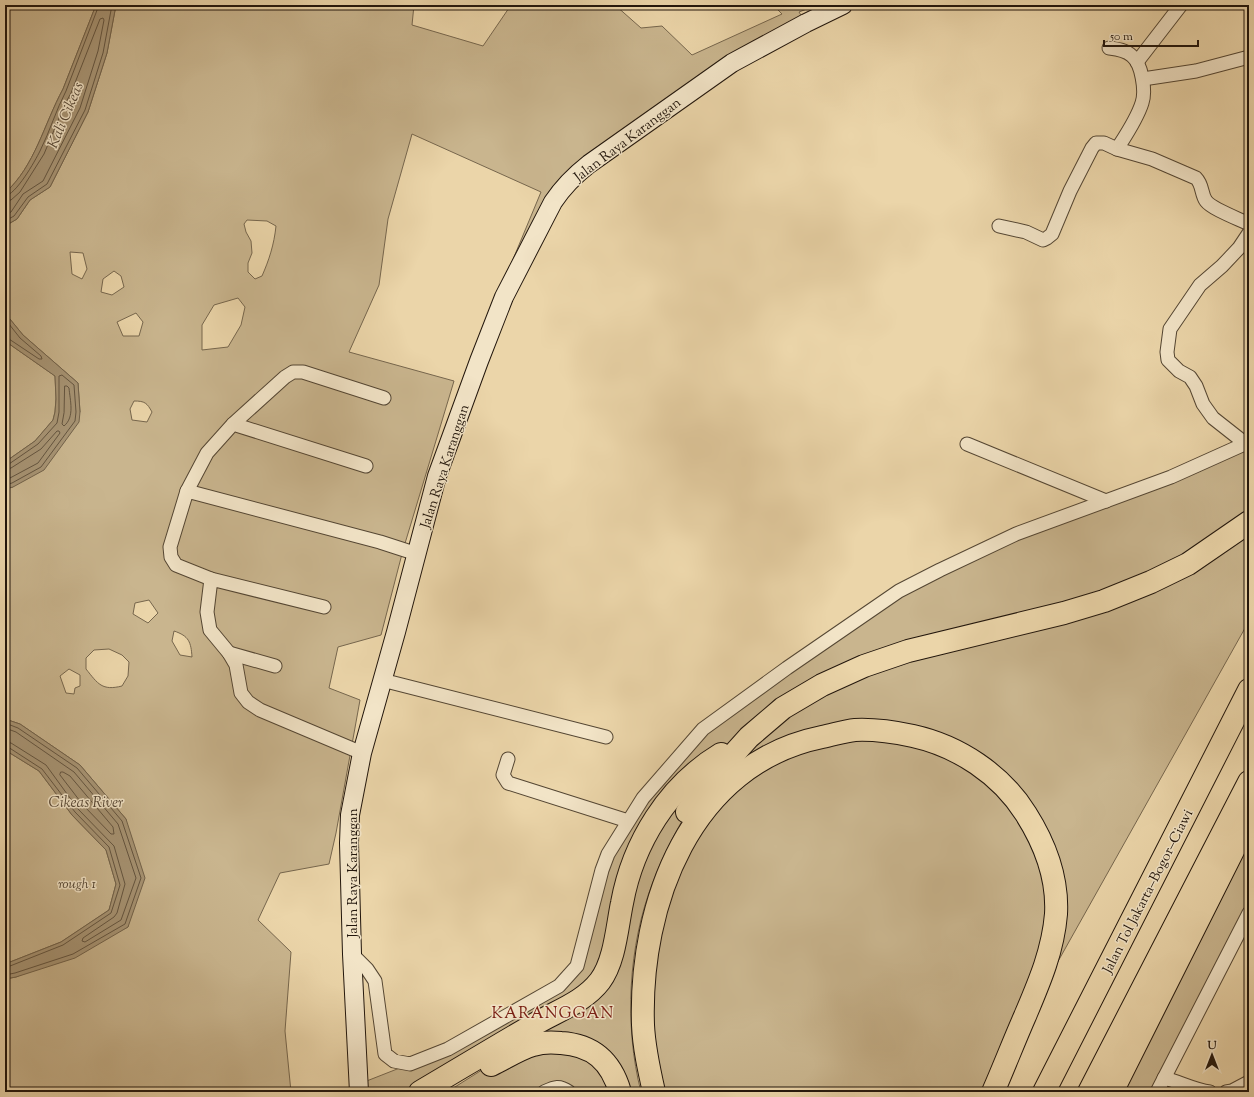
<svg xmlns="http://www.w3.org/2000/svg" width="1254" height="1097" viewBox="0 0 1254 1097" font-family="'Sorts Mill Goudy',serif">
	<rect width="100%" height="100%" fill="#ebd5a9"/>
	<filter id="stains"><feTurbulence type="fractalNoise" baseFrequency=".005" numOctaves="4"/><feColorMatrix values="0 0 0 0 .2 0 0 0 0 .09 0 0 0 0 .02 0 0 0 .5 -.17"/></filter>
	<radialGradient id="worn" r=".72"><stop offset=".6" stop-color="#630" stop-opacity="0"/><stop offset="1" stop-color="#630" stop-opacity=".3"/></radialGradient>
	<g fill="#c9b58e" stroke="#76664d" fill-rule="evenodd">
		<path d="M 5,5 L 96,5 L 63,89 C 44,124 35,166 5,193 Z"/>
		<path d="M 116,5 L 414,5 L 412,25 L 483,46 L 511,5 L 615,5 L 641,28 L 662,26 L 692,55 L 782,14 L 773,5 L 817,5 L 799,12 L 806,23 L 589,164 L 504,281 L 541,192 L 412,134 L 388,219 L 379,285 L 349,352 L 454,381 L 403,550 L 381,635 L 338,647 L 329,688 L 360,700 L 336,833 L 329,864 L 280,873 L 258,920 L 291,952 L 285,1031 L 291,1092 L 5,1092 L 5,979 L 16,977 L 128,927 L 126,819 L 80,765 L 20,724 L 5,719 L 5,489 L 13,487 L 80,412 L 78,383 L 23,335 L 5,313 L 5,226 L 17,219 L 30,200 L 50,187 L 88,112 L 107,53 ZM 247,220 L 267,221 L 276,226 C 274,245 269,260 262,276 L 255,279 L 248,272 L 248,263 L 252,253 L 251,241 L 246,232 L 244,224 ZM 70,252 L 83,253 L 87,269 L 82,279 L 72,274 ZM 114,271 L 121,276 L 124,287 L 112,295 L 101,292 L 103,279 ZM 238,298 L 245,307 L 241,325 L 228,347 L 202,350 L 202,325 L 214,305 ZM 136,313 L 143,322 L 139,336 L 123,336 L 117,322 ZM 134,401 C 145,401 147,403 152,412 L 147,422 L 132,420 L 130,409 ZM 149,600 L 158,613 L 148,623 L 133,614 L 135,603 ZM 174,631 C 189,636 191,642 192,657 L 180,655 L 172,641 ZM 109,649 L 122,655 L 129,662 L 128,676 L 122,686 C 102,691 98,684 86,669 L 86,658 L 94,650 ZM 69,669 L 80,675 L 80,686 L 75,688 L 74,694 L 66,693 L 60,676 Z"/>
		<path d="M 5,341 L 55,376 L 56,398 L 55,412 L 53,420 L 35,441 L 5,462 Z"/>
		<path d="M 1249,442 L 1249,621 L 1047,981 L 993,1092 L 654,1092 L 644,990 L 689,832 L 683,819 C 672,839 661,860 653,882 C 628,945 624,1026 641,1092 L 447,1092 L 485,1068 L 532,1045 L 420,1092 L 374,1092 L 359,1084 L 448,1049 L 560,985 L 577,966 L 608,854 L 703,729 L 940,570 Z"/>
		<path d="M 5,750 L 39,771 L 72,815 L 106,850 L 116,884 L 109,910 L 61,942 L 5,964 Z"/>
		<path d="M 1249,819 L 1249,913 L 1157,1092 L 1112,1092 Z"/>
	</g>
	<g fill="#a79474" stroke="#72624a">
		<path d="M 96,5 L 116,5 L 107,53 L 88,112 L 50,187 L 30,200 L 17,219 L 5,226 L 5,193 C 35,166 44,124 63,89 Z"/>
		<path d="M 5,313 L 23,335 L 78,383 L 80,412 L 79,422 L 44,470 L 13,487 L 5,489 L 5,462 L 35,441 L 53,420 L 55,412 L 56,399 L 55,376 L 5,341 Z"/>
		<path d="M 5,719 L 20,724 L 80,765 L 126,819 L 145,878 L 128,927 L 75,958 L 16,977 L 5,979 L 5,964 L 61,942 L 109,910 L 116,884 L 106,850 L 72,815 L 39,771 L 5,750 Z"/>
	</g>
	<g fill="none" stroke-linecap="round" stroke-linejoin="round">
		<g stroke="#645540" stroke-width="1">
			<path d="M 5,196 C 16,195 35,161 40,151 C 50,131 56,110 66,91 L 99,5"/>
			<path d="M 5,201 L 11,200 L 20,192 L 44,154 L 65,104 L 71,93 L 100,19 L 103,18 L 104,20 L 98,51 L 80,108 L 43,181 L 23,194 L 11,212 L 5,215"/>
			<path d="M 5,221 L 14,216 L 28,197 L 47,184 L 85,110 L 103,53 L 112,5"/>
			<path d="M 5,319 L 20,338 L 41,356 L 42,359 L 39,359 L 9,339 L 5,338"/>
			<path d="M 65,386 L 67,386 L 69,388 C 70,400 75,417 64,426 L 62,424 L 64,413 Z"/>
			<path d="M 5,465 L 9,464 L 38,444 L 57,423 L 59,412 L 59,376 L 62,375 L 74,385 L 76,412 L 75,421 L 41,467 L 12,483 L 5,485"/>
			<path d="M 5,470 L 11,468 L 41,449 L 57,431 L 59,431 L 60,433 L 38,463 L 10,478 L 5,480"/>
			<path d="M 5,723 L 18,728 L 77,768 L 122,821 L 141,878 L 125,924 L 73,954 L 15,973 L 5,975"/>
			<path d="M 5,728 L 16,732 L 74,772 L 118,824 L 136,878 L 121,920 L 85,942 L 82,941 L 83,938 L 114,917 L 117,913 L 125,884 L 114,846 L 78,809 L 46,765 L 11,743 L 5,742"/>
			<path d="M 5,747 L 8,747 L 42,769 L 75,812 L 109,847 L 120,885 L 111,913 L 63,945 L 5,968"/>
			<path d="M 61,772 L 63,772 L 70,776 L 113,827 L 114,834 L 111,834 L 83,805 L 60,775 Z"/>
		</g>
		<defs>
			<g id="street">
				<path d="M 1109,48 C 1117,49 1126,50 1132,56 C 1142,64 1146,91 1142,103 C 1137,119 1126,135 1117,149"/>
				<path d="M 1137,62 L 1181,5"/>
				<path d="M 1143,79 L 1196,71 L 1249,57"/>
				<path d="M 999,226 L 1026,232 L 1043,240 L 1047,238 L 1052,234 L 1070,191 L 1092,148 L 1096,143 L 1104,143 L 1117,149 L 1152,159 L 1196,178 C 1203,185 1201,194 1206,201 C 1212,209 1239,219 1249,224"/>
				<path d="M 233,424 L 285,377 L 293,372 L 303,372 L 384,398"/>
				<path d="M 967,444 L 1106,501"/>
				<path d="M 1246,444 L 1213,418 L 1203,404 L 1196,386 L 1190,377 L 1179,371 L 1168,360 L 1167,352 L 1170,329 L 1200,285 L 1222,266 L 1239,248 L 1249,233"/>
				<path d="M 187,491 L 207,453 L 233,424 L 366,466"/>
				<path d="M 211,579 L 176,565 L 171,557 L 170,547 L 187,491 L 380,542 L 417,554"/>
				<path d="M 324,607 L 211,579 L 207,612 L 210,630 L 229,653 L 236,665 L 241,693 L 248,702 L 260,710 L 362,753"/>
				<path d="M 229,653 L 275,666"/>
				<path d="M 382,680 L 606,737"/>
				<path d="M 508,759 L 503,775 L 508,783 L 628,821"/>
				<path d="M 352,954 L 367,969 L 375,981 L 385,1054 L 394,1061 L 410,1064 L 448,1049 L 559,986 L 577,966 L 602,870 L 608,854 L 643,798 L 703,729 L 787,668 L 899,591 L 940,570 L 1016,534 L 1171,477 L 1249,442"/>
				<path d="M 1164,1078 C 1180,1082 1194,1090 1210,1092"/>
				<path d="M 544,1092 C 555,1087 559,1085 569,1092"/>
				<path d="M 1157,1092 L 1249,913"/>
				<path d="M 1226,1092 L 1232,1091 L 1249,1082"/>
			</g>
			<path id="secondary" d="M 359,1092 L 352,954 L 349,843 L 350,815 L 362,753 L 396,632 L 437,476 L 479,361 L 504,297 L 553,202 C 563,187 575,175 589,164 L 732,63 L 806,23 L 843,5"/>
			<g id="highway">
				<path d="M 687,812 L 705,786 L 749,737 L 783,708 L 822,685 L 864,666 L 908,651 L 1064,613 L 1104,601 L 1151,582 L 1188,564 L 1249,522"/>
				<path d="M 491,1065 C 504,1059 519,1049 533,1045 C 542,1042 551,1042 561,1043 C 593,1045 611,1061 620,1092"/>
				<path d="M 420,1092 C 459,1069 497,1046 535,1024 C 557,1011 584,1002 600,981 C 615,961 617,927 622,903 C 633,843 668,786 721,754"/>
				<path d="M 654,1092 C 649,1070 644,1048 643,1025 C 639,904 690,764 822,737 C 833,735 844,731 855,730 C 875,729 894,732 913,736 C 958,746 1001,774 1026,814 C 1045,844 1058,878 1056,914 C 1053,951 1039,983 1025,1016 C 1014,1041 1004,1067 993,1092"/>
				<path d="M 1044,1092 L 1249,690"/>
				<path d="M 1089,1092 L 1249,782"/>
				<path d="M 1112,1092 L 1249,819"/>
			</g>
		</defs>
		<use href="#street" stroke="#544633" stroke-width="15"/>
		<use href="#secondary" stroke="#22160c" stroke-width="20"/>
		<use href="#highway" stroke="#22160c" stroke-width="24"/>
		<use href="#street" stroke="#f2e4c7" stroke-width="13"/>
		<use href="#secondary" stroke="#f2e4c7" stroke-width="18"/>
		<use href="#highway" stroke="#ebd5a9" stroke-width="22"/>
	</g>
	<g text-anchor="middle" stroke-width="3" stroke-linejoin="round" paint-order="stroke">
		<g font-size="14" fill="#22160c" stroke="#f2e4c7">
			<text transform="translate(627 139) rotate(-37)" y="5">Jalan Raya Karanggan</text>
			<text transform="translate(444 466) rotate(-72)" y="5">Jalan Raya Karanggan</text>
			<text transform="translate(352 873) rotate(-90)" y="5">Jalan Raya Karanggan</text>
			<text transform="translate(1147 891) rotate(-63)" y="5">Jalan Tol Jakarta–Bogor–Ciawi</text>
		</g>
		<g font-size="14" font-style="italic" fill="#544633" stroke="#f2e4c7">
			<text x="77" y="888">rough 1</text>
		</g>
		<g font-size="15" font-style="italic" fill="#574836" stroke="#f2e4c7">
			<text transform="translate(65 115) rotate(-67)" y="5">Kali Cikeas</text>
			<text x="86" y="807">Cikeas River</text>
		</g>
		<g font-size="16" letter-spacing="1" fill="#7a1f14" stroke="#f2e4c7">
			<text x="553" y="1018">KARANGGAN</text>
		</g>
	</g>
	<rect width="1254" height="1097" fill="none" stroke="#ebd5a9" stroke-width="20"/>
	<rect x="6" y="6" width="1242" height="1085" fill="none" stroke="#22160c" stroke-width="2"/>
	<rect x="10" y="10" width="1234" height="1077" fill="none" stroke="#22160c"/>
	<g transform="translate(1212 1055)" stroke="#f2e4c7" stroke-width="3" paint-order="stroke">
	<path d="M0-3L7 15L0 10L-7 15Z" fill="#22160c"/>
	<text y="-6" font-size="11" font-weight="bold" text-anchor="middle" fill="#22160c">U</text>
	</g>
	<path d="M1104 40v6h94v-6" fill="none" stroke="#22160c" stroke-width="2"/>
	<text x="1110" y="40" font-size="12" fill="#22160c" stroke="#f2e4c7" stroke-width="3" paint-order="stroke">50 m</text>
	<rect width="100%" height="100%" filter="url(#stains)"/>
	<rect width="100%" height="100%" fill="url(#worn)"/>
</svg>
